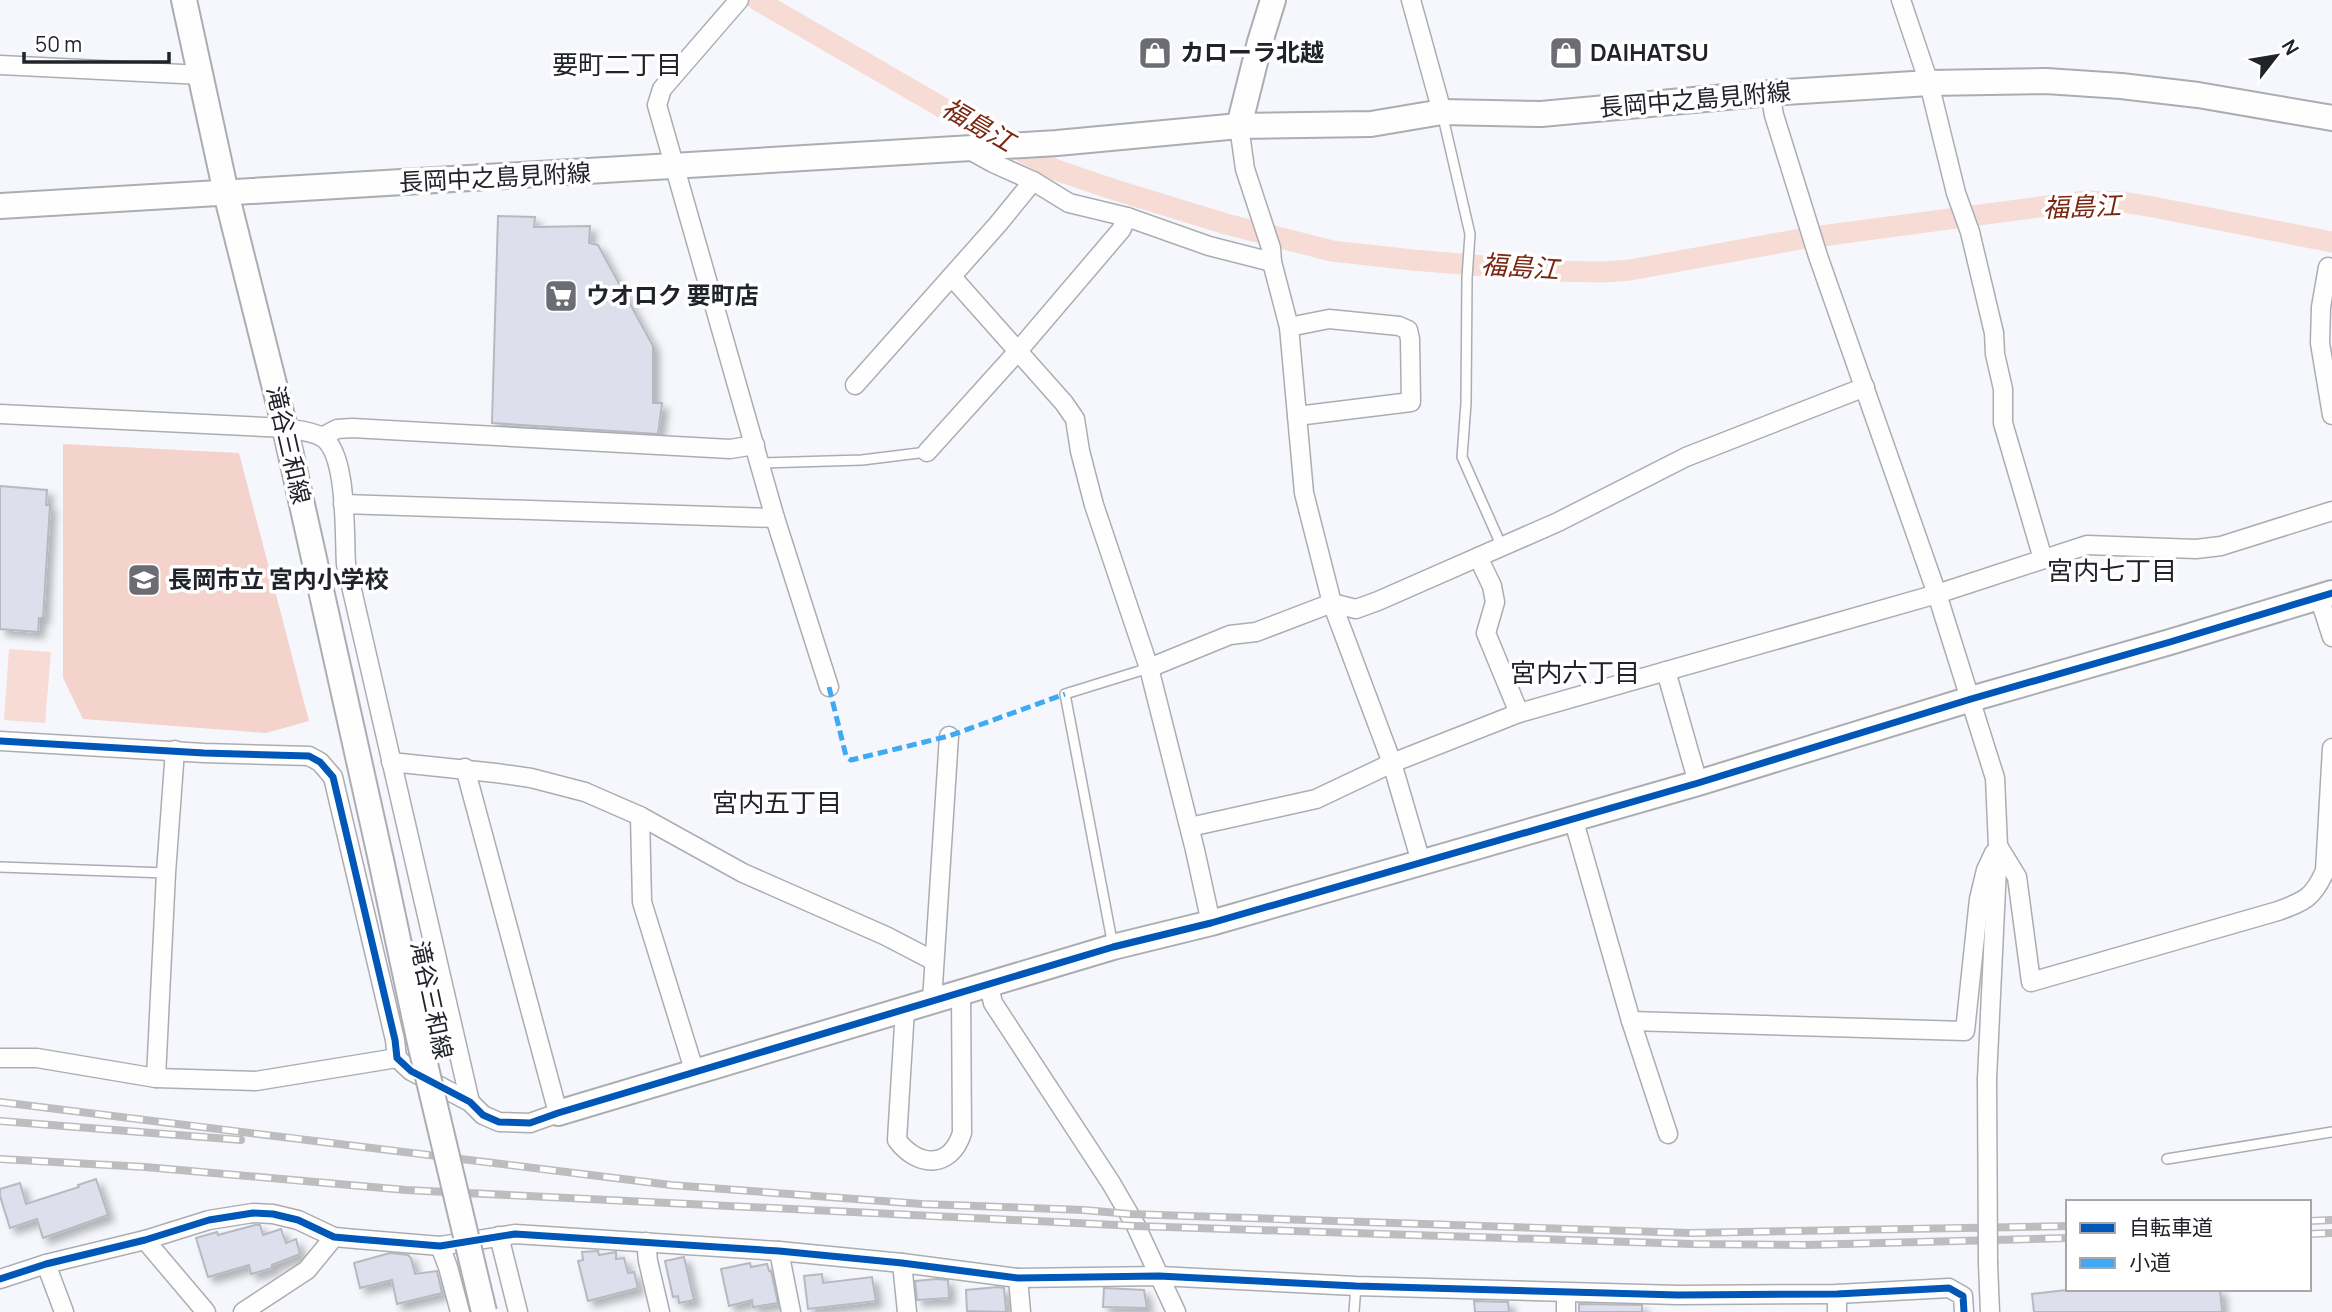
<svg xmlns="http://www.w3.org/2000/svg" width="2332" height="1312" viewBox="0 0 2332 1312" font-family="Manrope,'Noto Sans JP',sans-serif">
	<defs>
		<filter id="shadow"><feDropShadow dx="6" dy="6" stdDeviation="3.5" flood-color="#0004"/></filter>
	</defs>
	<rect width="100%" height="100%" fill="#f6f7fc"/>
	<path fill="#f4d3cc" d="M 63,444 L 239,453 L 309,721 L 266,733 L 83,719 L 63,678 Z"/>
	<path fill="#f7dbd5" d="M 9,649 L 51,652 L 45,723 L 4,720 Z"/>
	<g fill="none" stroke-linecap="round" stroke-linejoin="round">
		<path stroke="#f7dbd5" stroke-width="21" d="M 757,0 L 962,119 L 1056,170 L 1112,189 L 1226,224 L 1332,251 L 1413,260 L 1544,271 L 1604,272 L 1630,270 L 1806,238 L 2085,201 L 2123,202 L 2153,207 L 2332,242"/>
	</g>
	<g fill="#dde0ec" stroke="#b8b9c0" stroke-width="2" filter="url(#shadow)">
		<path d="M 498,216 L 535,217 L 534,227 L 590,226 L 589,243 L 598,245 L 653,346 L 653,403 L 662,403 L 658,434 L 492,423 Z"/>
		<path d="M 0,486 L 47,490 L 46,505 L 50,505 L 43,618 L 39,618 L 38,632 L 0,629 Z"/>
		<path d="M 96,1179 L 108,1215 L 43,1238 L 37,1219 L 10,1228 L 0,1196 L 0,1189 L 20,1183 L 26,1204 L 79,1187 L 78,1185 Z"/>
		<path d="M 255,1225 L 260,1225 L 263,1235 L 281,1229 L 286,1243 L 296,1239 L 300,1254 L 272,1265 L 272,1268 L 251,1274 L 249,1265 L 208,1277 L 196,1238 L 217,1232 L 218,1235 Z"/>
		<path d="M 598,1251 L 599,1255 L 616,1252 L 616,1259 L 624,1258 L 628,1273 L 634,1272 L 638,1288 L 588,1301 L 578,1261 L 583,1260 L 582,1252 Z"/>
		<path d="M 390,1253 L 408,1255 L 411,1258 L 415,1274 L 437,1271 L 442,1293 L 397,1304 L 392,1280 L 360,1288 L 354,1263 Z"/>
		<path d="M 684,1257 L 694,1300 L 679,1303 L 678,1296 L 673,1297 L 665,1261 Z"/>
		<path d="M 750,1263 L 751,1267 L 767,1264 L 769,1271 L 771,1271 L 778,1303 L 753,1307 L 752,1300 L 729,1306 L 721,1269 Z"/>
		<path d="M 822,1274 L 823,1283 L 872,1277 L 876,1301 L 808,1309 L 804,1276 Z"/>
		<path d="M 937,1279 L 948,1280 L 949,1298 L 917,1300 L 915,1281 Z"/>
		<path d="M 998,1287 L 1004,1288 L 1006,1312 L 967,1311 L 966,1290 Z"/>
		<path d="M 1104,1288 L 1144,1290 L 1147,1308 L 1103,1307 Z"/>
		<path d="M 2075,1289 L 2220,1289 L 2222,1312 L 2034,1312 L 2032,1294 Z"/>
		<path d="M 1474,1301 L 1508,1302 L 1509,1312 L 1475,1312 Z"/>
		<path d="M 1579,1304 L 1642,1305 L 1642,1312 L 1579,1312 Z"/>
	</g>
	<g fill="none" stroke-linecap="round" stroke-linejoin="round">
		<defs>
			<g id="lane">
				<path d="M 1442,113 L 1470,234 L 1467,278 L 1466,403 L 1462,457 L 1502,547"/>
				<path d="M 761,463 L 862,460 L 927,452"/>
				<path d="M 0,867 L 166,873"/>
				<path d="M 1113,946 L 1065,694 L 1149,668"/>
				<path d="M 2167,1159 L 2332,1132"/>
				<path d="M 1354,1312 L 1356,1286"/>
			</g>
			<g id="street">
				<path d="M 739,0 L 662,89 L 657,105 L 775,518 L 829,687"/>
				<path d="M 1411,0 L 1442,112"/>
				<path d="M 1901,0 L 1929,83 L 1956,193 L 1970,232 L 1994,333 L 1995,354 L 2003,389 L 2003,423 L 2043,559"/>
				<path d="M 0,65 L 202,75"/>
				<path d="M 1770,93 L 1774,115 L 1818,256 L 1937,594 L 1995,778 L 1998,846 L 1987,1079"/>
				<path d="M 1239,126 L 1245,169 L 1271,248 L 1272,262 L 1289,327 L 1304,493 L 1332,603 L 1392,763 L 1421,862"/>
				<path d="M 966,148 L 993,163 L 1033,181 L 1069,203 L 1127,217 L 1209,246 L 1272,262"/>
				<path d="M 2328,267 L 2321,307 L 2320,343 L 2332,415"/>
				<path d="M 952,277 L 1064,403 L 1075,419 L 1080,451 L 1094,505 L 1149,668 L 1195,850 L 1211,923"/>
				<path d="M 1289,327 L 1329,319 L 1399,326 L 1408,330 L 1410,339 L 1411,402 L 1297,416"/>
				<path d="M 855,385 L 998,224 L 1033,181"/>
				<path d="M 0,414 L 285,428 C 296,430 312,431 322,437 C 348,453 344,535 346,564 L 470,1102"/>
				<path d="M 322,437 L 337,429 L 352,428 L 730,449 L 755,445"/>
				<path d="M 927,452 L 1018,351 L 1121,230 L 1127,217"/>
				<path d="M 343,504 L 775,518"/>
				<path d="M 1478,557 L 1492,586 L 1495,602 L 1486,633 L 1519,713"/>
				<path d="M 2319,597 L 2332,637"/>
				<path d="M 1149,668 L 1230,635 L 1256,632 L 1332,603 L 1356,609 L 1378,601 L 1558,522 L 1686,457 L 1865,387"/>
				<path d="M 1666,671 L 1698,783"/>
				<path d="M 0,741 L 204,753 L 309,756 L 320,762 L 333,777 L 395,1040 L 397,1058 L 411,1071 L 470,1102 L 483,1115 L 499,1122 L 530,1123 L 558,1113 L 465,768"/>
				<path d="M 391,762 L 496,773 L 531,778 L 585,792 L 640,816 L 743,873 L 886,936 L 934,961"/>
				<path d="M 640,816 L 642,902 L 695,1073"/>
				<path d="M 1573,818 L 1631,1021 L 1668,1134"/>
				<path d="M 1190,827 L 1316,799 L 1392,763 L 1519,713 L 1937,594 L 2087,545 L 2196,549 L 2221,546 L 2332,511"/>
				<path d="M 1998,846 L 2017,877 L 2031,982 L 2278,911 C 2305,901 2313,898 2325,871 L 2332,748"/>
				<path d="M 989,986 L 993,1003 L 1111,1183 L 1136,1226 L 1176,1312"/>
				<path d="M 932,1001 L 949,736"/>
				<path d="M 905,1009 L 897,1140 C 917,1167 950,1170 962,1133 L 961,994"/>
				<path d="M 1631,1021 L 1965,1031 L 1979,899 L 1986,870 L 1994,853"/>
				<path d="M 0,1058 L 37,1058 L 156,1078 L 256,1081 L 397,1058"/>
				<path d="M 156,1078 L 166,873 L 175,750"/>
				<path d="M 499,1236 L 518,1312"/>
				<path d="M 145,1240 L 206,1312"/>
				<path d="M 646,1242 L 648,1261 L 660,1312"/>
				<path d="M 440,1246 L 448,1267 L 460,1312"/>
				<path d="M 779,1251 L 791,1312"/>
				<path d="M 902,1263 L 907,1312"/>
				<path d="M 46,1264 L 64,1312"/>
				<path d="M 1988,1264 L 1990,1312"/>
				<path d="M 1018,1278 L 1021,1312"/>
				<path d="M 0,1279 L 46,1264 L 145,1240 L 209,1220 L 253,1213 L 273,1214 L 298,1220 L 334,1237 L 356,1239 L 440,1246 L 515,1234 L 779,1251 L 902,1263 L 1018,1278 L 1159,1276 L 1356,1286 L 1678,1295 L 1837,1294 L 1949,1288 L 1963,1296 L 1964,1312"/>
				<path d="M 243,1312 L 307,1270 L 334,1237"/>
				<path d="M 1566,1312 L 1566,1293"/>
				<path d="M 1837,1312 L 1837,1294"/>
			</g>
			<g id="secondary">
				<path d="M 184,0 L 226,193 L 285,428 L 381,860"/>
				<path d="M 1239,126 L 1260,42 L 1273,0"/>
				<path d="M 0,206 L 1057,143 L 1239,126 L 1371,124 L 1442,112 L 1541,114 L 1770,93 L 1929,83 L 2046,81 L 2121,86 L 2198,95 L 2332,118"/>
				<path d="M 558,1113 L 1113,947 L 1211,923 L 1698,783 L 1971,699 L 2170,642 L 2332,593"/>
			</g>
		</defs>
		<use href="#lane" stroke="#abadb2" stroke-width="12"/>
		<use href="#street" stroke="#abadb2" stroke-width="21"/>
		<use href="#secondary" stroke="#abadb2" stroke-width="28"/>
		<use href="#lane" stroke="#fefeff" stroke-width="9"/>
		<use href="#street" stroke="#fefeff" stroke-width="18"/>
		<use href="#secondary" stroke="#fefeff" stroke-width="24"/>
		<defs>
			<g id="rail">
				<path d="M 0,1102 L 671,1185 L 922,1204 L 1084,1210 L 1129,1214 L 1690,1233 L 2068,1226"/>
				<path d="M 0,1121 L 241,1140"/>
				<path d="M 0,1159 L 145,1167 L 406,1190 L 1136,1226 L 1691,1244 L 1805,1245 L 2068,1238"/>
				<path d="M 2309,1221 L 2332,1220"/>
				<path d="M 2309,1234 L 2332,1233"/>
			</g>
		</defs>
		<use href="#rail" stroke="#bdbdbf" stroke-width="8"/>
		<use href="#rail" stroke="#fff" stroke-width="5" stroke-dasharray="16" stroke-linecap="butt"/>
		<defs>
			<path id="street-bridge" d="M 1987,1079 L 1988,1264"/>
			<path id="secondary-bridge" d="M 381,860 L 420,1043 L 484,1312"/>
		</defs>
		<use href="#street-bridge" stroke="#abadb2" stroke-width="21" stroke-linecap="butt"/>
		<use href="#secondary-bridge" stroke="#abadb2" stroke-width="28" stroke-linecap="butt"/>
		<use href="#street-bridge" stroke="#fefeff" stroke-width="18"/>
		<use href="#secondary-bridge" stroke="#fefeff" stroke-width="24"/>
		<path stroke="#3fa9f5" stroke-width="5" stroke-dasharray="10 5" stroke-linecap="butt" d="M 829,687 L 846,756 L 851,760 L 949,736 L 1065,694"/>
		<defs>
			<g id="cycleway">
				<path d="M 0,741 L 204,753 L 309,756 L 320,762 L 333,777 L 395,1040 L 397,1058 L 411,1071 L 470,1102 L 483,1115 L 499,1122 L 530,1123 L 558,1113 L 1113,947 L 1211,923 L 1698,783 L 1971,699 L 2170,642 L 2332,593"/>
				<path d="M 0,1279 L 46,1264 L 145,1240 L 209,1220 L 253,1213 L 273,1214 L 298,1220 L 334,1237 L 356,1239 L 440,1246 L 515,1234 L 779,1251 L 902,1263 L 1018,1278 L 1159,1276 L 1356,1286 L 1678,1295 L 1837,1294 L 1949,1288 L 1963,1296 L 1964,1312"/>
			</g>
		</defs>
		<use href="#cycleway" stroke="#fff" stroke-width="11"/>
		<use href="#cycleway" stroke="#0057b8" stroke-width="7"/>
	</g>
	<defs>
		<symbol id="shop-square" viewBox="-11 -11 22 22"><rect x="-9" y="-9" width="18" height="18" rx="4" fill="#6c6d74" stroke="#fff"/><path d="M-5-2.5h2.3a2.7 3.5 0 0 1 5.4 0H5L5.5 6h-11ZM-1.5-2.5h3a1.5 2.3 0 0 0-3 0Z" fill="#fff"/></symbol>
		<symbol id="supermarket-square" viewBox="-11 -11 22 22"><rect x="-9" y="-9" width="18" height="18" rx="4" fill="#6c6d74" stroke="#fff"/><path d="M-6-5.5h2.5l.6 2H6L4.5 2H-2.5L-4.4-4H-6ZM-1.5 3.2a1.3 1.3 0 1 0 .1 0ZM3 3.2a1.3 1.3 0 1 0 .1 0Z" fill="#fff"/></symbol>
		<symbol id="school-square" viewBox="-11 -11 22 22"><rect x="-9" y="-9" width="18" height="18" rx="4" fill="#6c6d74" stroke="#fff"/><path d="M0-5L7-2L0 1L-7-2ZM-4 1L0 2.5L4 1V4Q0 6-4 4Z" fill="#fff"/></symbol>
	</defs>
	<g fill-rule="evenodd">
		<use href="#shop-square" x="1136" y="34" width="38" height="38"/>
		<use href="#shop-square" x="1547" y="34" width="38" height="38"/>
		<use href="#supermarket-square" x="542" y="277" width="38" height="38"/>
		<use href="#school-square" x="125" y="561" width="38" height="38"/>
	</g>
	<g text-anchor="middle" stroke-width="7" stroke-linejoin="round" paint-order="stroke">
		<g font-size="24" font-weight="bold" fill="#21232a" stroke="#fff" text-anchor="start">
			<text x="1180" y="61">カローラ北越</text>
			<text x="1590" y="61">DAIHATSU</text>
			<text x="586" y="304">ウオロク 要町店</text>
			<text x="168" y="588">長岡市立 宮内小学校</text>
		</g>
		<g font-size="24" fill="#21232a" stroke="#fff">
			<text transform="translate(1695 100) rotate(-5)" y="8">長岡中之島見附線</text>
			<text transform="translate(495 178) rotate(-3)" y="8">長岡中之島見附線</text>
			<text transform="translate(288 445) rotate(77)" y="8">滝谷三和線</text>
			<text transform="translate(431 1000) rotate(78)" y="8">滝谷三和線</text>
		</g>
		<g font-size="26" fill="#21232a" stroke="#fff">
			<text x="617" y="74">要町二丁目</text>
			<text x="2112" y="580">宮内七丁目</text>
			<text x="1575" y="682">宮内六丁目</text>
			<text x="777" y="812">宮内五丁目</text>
		</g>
		<g font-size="26" font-style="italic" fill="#7b2611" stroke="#fff">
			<text transform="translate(978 125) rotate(30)" y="9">福島江</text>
			<text transform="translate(2082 207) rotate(-2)" y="9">福島江</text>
			<text transform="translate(1520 267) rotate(4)" y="9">福島江</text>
		</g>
	</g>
	<rect x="2066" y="1200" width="245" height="91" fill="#ffffff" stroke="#a6a7aa" stroke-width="2"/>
	<rect x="2080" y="1223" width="35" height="10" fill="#0057b8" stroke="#a6a7aa" stroke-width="2"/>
	<text x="2129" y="1235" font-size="21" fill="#21232a">自転車道</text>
	<rect x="2080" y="1258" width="35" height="10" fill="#3fa9f5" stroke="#a6a7aa" stroke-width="2"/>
	<text x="2129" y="1270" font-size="21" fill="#21232a">小道</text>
	<g transform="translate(2276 56) rotate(59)" stroke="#ffffff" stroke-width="5" paint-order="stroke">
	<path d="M0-5L12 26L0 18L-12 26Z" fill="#21232a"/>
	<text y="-10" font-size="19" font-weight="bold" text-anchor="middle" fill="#21232a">N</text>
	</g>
	<path d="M24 52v10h145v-10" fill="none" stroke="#21232a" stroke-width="3.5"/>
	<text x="35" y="52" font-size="21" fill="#21232a" stroke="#ffffff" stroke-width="5" paint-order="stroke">50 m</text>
</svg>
